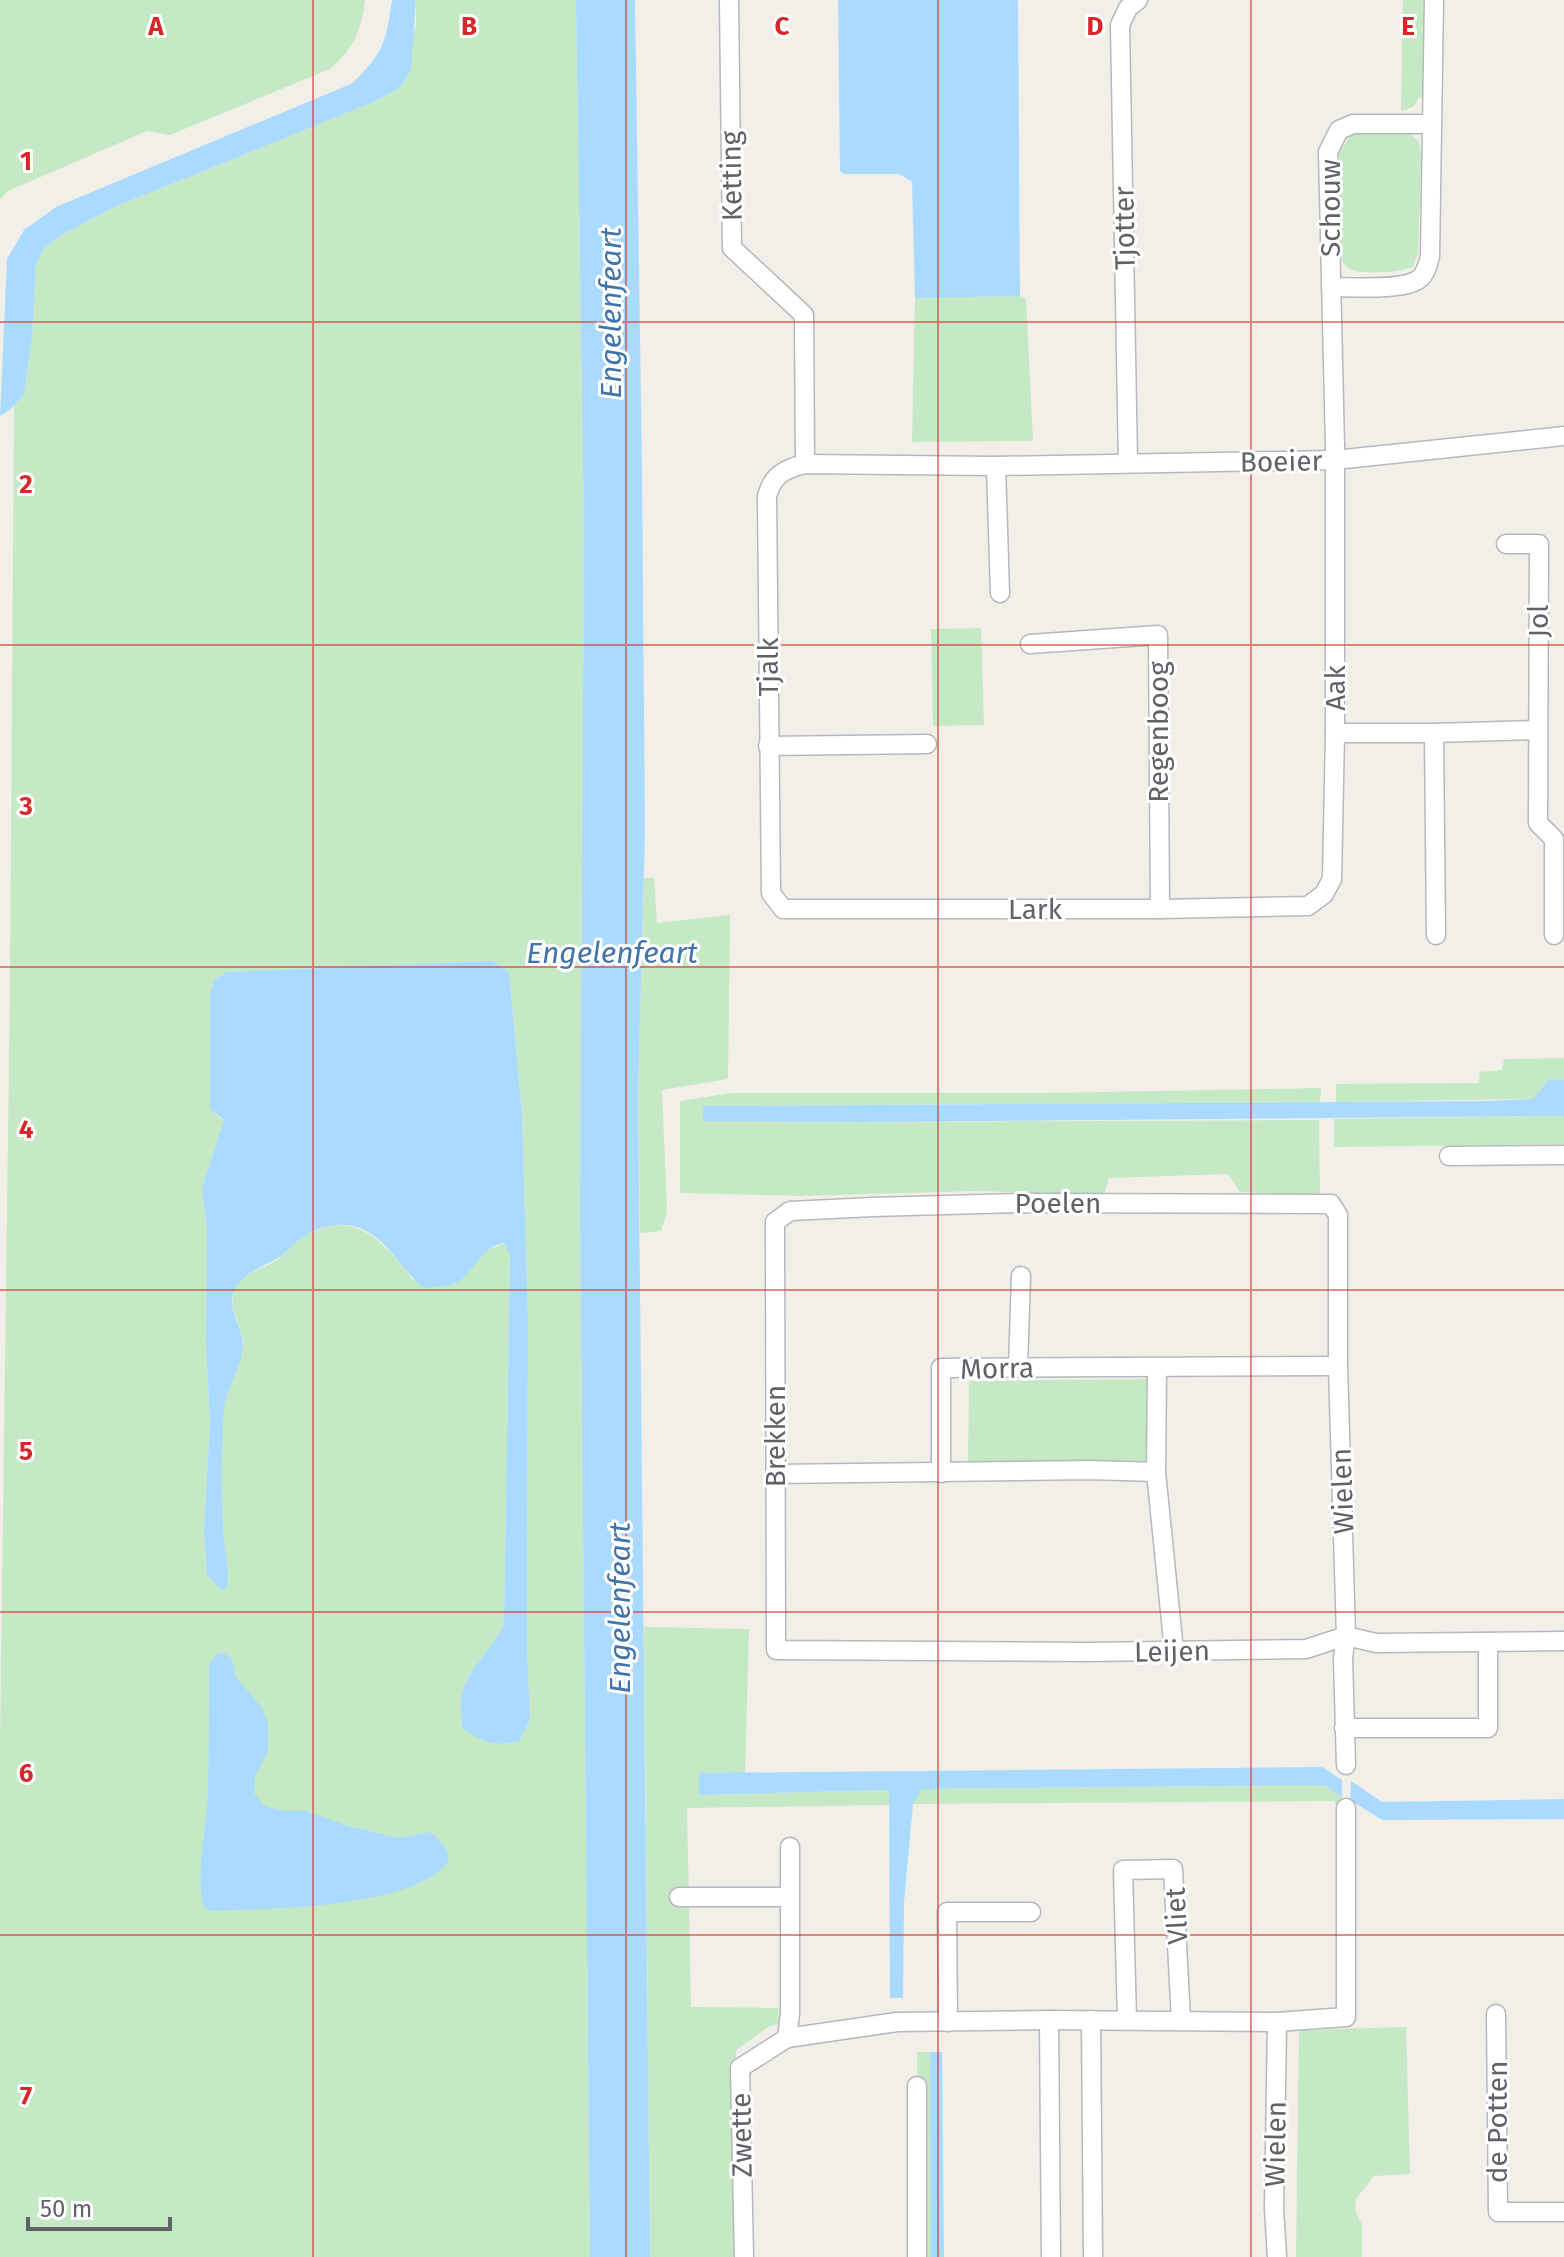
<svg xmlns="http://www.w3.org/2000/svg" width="1564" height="2257" viewBox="0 0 1564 2257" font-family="'Fira Sans',sans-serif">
	<rect width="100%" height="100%" fill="#f1efe8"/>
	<g fill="#c5e8c5" fill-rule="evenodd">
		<path d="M 0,0 L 365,0 C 361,31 354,48 330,69 L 170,135 L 147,131 L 8,191 L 0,199 Z"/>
		<path d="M 416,0 L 576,0 L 584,531 L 580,1211 L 590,2257 L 0,2257 L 0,1745 L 10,986 L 14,405 L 24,394 L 32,337 L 36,264 L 44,248 L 65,233 L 117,206 L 376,101 L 401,87 L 416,24 ZM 492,961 L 509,972 L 522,1114 L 528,1318 L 527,1647 L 530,1720 L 519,1741 C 496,1748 482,1737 462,1727 C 462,1718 460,1709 461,1701 C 463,1671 494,1650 504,1622 L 510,1255 L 505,1243 L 413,1280 C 389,1248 359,1211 315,1231 C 309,1233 303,1236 298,1239 C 291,1246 285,1254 277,1260 C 262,1270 240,1273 234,1292 C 228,1311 243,1326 243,1345 C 243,1367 226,1386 224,1408 C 218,1464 221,1523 229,1578 L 207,1575 L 204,1530 L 210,1423 L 206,1344 L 207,1228 L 202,1188 L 224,1120 L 215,1114 L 215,979 L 227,972 Z"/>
		<path d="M 1403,0 L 1425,0 L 1423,98 L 1419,97 L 1413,107 L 1401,111 Z"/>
		<path d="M 1361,132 L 1408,132 L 1419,142 L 1421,157 L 1418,254 L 1413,267 C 1400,272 1358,276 1347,267 C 1343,264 1342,260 1340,255 L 1339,153 L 1350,136 Z"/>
		<path d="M 1020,296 L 1026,299 L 1033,441 L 912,442 L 915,298 Z"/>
		<path d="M 981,628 L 984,725 L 933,726 L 931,629 Z"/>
		<path d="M 644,878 L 654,878 L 657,923 L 730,915 L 728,1079 L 662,1090 L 667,1212 L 661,1231 L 640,1233 L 638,1095 Z"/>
		<path d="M 1564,1058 L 1564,1080 L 1549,1079 L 1533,1099 L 1336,1102 L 1336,1084 L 1479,1083 L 1480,1072 L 1502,1070 L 1504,1059 Z"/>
		<path d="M 1321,1088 L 1320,1102 L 704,1106 L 703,1121 L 859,1122 L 1319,1120 L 1320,1196 L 1240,1192 L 1228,1174 L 1109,1178 L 1104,1195 L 974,1191 L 802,1196 L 680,1193 L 680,1101 L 732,1093 L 1045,1093 Z"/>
		<path d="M 1564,1116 L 1564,1144 L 1334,1147 L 1334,1119 Z"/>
		<path d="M 1150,1379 L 1148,1465 L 968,1465 L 969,1381 Z"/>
		<path d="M 644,1627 L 749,1629 L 745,1773 L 699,1773 L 699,1795 L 889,1790 L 889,1805 L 687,1808 L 691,2007 L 778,2008 L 779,2024 L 768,2027 L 736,2050 L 738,2257 L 650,2257 Z"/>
		<path d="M 1324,1785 L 1342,1797 L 1342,1808 L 1333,1801 L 913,1804 L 914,1795 L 921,1789 Z"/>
		<path d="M 1406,2027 L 1410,2174 L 1374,2176 L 1356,2199 L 1355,2210 L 1362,2225 L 1362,2257 L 1296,2257 L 1299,2030 Z"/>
		<path d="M 917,2052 L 930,2052 L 931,2257 L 920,2257 Z"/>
	</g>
	<g fill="#aadaff">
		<path d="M 392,0 L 416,0 L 411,69 L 401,87 L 376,101 L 117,206 L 65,233 L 44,248 L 36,264 L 32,337 L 24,394 L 10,410 L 0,416 L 7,259 L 24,230 L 56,207 L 351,84 C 383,55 386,42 392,0 Z"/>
		<path d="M 576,0 L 635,0 L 642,471 L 645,832 L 638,1095 L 650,2257 L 590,2257 L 580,1211 L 584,531 Z"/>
		<path d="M 838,0 L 1018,0 L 1020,296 L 915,298 L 912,182 L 899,174 L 844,174 L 840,171 Z"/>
		<path d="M 492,961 L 509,972 L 522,1114 L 528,1318 L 527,1647 L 530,1720 L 519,1741 C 497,1747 479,1742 462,1727 C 462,1718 460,1709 461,1701 C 463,1671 494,1650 504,1622 L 510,1256 L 505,1243 C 480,1246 475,1273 456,1283 C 448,1287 433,1287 424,1288 C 403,1272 392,1246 368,1232 C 342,1217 309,1227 290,1248 C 275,1265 249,1267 236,1287 C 224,1306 243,1326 243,1346 C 242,1368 226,1387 224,1410 C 221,1452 221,1496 224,1538 C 225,1554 230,1571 227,1587 L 222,1591 L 207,1575 L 204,1530 L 210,1423 L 206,1344 L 207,1228 L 202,1188 L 224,1120 L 210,1109 L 210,993 L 215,979 L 227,972 Z"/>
		<path d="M 1549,1079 L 1564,1080 L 1564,1116 L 859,1122 L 703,1121 L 703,1106 L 1491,1101 L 1533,1099 Z"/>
		<path d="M 218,1653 L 228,1655 L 232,1659 L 236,1677 L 262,1708 L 268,1724 L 268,1752 L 255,1776 L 254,1793 L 263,1805 L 283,1811 L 306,1811 L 348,1826 L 399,1838 L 430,1832 C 441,1840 447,1847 449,1861 C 413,1909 272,1908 215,1911 L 205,1909 C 194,1887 207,1821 208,1793 C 209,1750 209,1707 209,1664 Z"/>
		<path d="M 1322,1767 L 1342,1780 L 1342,1797 L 1324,1785 L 921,1789 L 913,1804 L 904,1902 L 903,1998 L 890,1998 L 889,1790 L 699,1795 L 699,1773 Z"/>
		<path d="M 1351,1781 L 1382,1802 L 1564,1799 L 1564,1819 L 1382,1820 L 1350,1800 Z"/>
		<path d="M 930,2052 L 942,2052 L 944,2257 L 931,2257 Z"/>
	</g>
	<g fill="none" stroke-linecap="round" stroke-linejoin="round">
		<defs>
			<g id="street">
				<path d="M 729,0 L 732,248 L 804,315 L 805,464"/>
				<path d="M 1432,124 L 1353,124 L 1339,130 L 1328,152 L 1335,446 L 1335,733 L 1332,879 L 1324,894 L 1308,906 L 1160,909 L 783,909 L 771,893 L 767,496 C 773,475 784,469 805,464 L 996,466 L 1335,460 L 1564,436"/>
				<path d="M 1331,287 C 1352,287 1403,291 1419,279 C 1426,274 1428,264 1430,256 L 1434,0"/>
				<path d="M 1128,463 L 1120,25 L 1128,8 L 1138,0"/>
				<path d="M 996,466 L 1000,593"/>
				<path d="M 1506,544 L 1539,544 L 1538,823 L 1554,839 L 1554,935"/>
				<path d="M 1030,644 L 1158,635 L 1160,909"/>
				<path d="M 1335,733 L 1434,733 L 1538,730"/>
				<path d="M 1434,733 L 1436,935"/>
				<path d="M 768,746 L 927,744"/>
				<path d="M 1449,1156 L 1564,1155"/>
				<path d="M 1018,1367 L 1021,1276"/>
				<path d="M 1157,1367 L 1156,1472 L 1174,1651"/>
				<path d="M 941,1473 L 941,1368 L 1338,1366"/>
				<path d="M 775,1474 L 1089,1470 L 1156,1472"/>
				<path d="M 1344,1728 L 1488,1728 L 1488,1642"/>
				<path d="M 1346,1765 L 1343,1658 L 1346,1636 L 1338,1366 L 1338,1215 L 1331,1204 L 1022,1203 L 872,1207 L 790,1211 L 775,1222 L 776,1650 L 1087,1652 L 1306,1649 L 1346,1636 L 1376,1643 L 1564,1641"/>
				<path d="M 790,1847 L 790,2014 L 787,2038 L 897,2022 L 1049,2020 L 1277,2022"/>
				<path d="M 679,1897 L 788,1897"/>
				<path d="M 1496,2014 L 1498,2212 L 1564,2212"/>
				<path d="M 1049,2020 L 1051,2257"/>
				<path d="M 1091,2020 L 1093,2257"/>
				<path d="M 1127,2020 L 1123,1870 L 1173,1869 L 1181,2020"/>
				<path d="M 948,2022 L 947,1912 L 1031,1912"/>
				<path d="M 917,2086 L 917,2257"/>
				<path d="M 744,2257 L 740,2068 L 787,2038"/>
				<path d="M 1277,2257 L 1274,2209 L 1277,2022 L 1346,2017 L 1346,1808"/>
			</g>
		</defs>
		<use href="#street" stroke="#b5b8bc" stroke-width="21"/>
		<use href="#street" stroke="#fff" stroke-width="18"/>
	</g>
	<path fill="none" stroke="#d62828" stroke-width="2" stroke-opacity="0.55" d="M 313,0 L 313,2257M 626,0 L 626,2257M 938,0 L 938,2257M 1251,0 L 1251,2257M 0,322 L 1564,322M 0,645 L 1564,645M 0,967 L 1564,967M 0,1290 L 1564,1290M 0,1612 L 1564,1612M 0,1935 L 1564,1935"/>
	<g text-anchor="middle" stroke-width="6" stroke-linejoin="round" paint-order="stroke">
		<g font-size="28" fill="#5f6368" stroke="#fff">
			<text transform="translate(731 176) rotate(-91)" y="10">Ketting</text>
			<text transform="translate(1330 208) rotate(-90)" y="10">Schouw</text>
			<text transform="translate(1124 228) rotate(-91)" y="10">Tjotter</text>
			<text transform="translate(1281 461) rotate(-1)" y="10">Boeier</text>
			<text transform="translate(1538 621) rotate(-90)" y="10">Jol</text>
			<text transform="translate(768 667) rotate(-90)" y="10">Tjalk</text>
			<text transform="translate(1335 688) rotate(-90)" y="10">Aak</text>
			<text transform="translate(1158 732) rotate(-90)" y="10">Regenboog</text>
			<text x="1035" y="919">Lark</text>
			<text x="1058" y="1213">Poelen</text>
			<text transform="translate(997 1368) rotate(-1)" y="10">Morra</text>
			<text transform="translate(775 1436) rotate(-90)" y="10">Brekken</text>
			<text transform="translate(1342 1491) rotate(-92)" y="10">Wielen</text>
			<text transform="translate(1172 1651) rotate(-1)" y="10">Leijen</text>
			<text transform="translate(1176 1916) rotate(-93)" y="10">Vliet</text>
			<text transform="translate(1497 2122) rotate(-90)" y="10">de Potten</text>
			<text transform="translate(741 2135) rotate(-91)" y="10">Zwette</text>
			<text transform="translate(1275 2144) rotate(-89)" y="10">Wielen</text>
		</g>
		<g font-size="30" font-style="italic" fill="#4174aa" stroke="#fff">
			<text transform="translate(611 313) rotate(-90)" y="10">Engelenfeart</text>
			<text x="612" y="963">Engelenfeart</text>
			<text transform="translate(620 1608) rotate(-90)" y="10">Engelenfeart</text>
		</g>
	</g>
	<g font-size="26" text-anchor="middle" font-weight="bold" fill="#d62828" stroke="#fff" stroke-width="6" stroke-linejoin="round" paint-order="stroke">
		<text x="156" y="35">A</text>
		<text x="469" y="35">B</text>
		<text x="782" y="35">C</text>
		<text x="1095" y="35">D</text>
		<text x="1408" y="35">E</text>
		<text x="26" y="170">1</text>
		<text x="26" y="493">2</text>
		<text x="26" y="815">3</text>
		<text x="26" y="1138">4</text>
		<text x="26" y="1460">5</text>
		<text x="26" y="1782">6</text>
		<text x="26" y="2105">7</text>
	</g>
	<path d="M28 2217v12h142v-12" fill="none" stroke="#5f6368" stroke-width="4"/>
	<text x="40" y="2217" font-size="24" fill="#5f6368" stroke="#ffffff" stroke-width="6" paint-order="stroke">50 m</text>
</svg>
